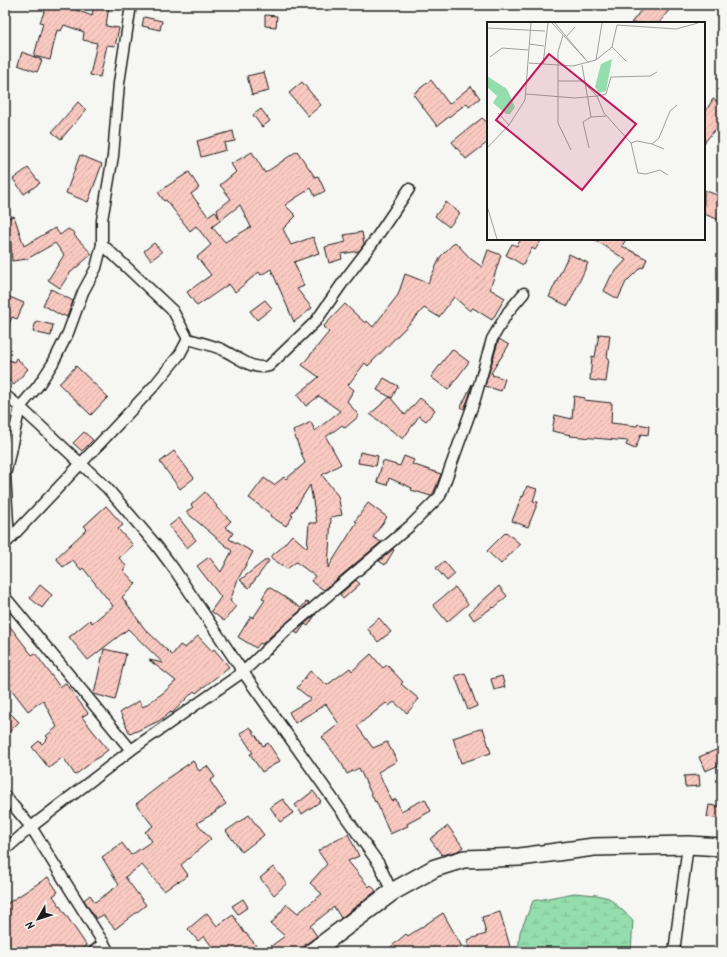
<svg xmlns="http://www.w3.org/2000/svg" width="727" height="957" viewBox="0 0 727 957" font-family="Kalam,sans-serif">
	<defs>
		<pattern id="wetland-marsh" width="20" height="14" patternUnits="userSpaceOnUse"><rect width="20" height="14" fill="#94ddad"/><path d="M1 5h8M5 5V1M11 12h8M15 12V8" fill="none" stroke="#7fbd94"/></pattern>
		<pattern id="building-hatch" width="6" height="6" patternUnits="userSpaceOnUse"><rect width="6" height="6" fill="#facac2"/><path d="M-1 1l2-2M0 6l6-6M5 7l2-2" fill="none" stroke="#d6ada6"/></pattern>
	</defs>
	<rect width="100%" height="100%" fill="#f6f6f2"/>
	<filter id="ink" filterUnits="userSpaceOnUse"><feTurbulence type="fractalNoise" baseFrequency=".025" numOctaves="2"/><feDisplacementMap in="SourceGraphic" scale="8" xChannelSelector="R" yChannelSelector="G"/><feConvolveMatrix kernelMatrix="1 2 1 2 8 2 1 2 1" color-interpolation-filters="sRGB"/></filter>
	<g filter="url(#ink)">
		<path fill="url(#wetland-marsh)" stroke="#587c64" d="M 574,893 L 597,895 L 609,898 L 633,920 L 631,952 L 518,952 L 520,932 L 533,901 Z"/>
		<g fill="url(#building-hatch)" stroke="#1c1c1c" fill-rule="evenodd">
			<path d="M 47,5 L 72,5 L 71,8 L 92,16 L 94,5 L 109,5 L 106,26 L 119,28 L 115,46 L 107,45 L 100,77 L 90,75 L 97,43 L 83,40 L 84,32 L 64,25 L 61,31 L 57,30 L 50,60 L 34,56 L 43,23 L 40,22 Z"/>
			<path d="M 645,5 L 673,5 L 659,23 L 631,23 Z"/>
			<path d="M 265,15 L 277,16 L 276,27 L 265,26 Z"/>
			<path d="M 144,17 L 162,21 L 160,30 L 142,26 Z"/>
			<path d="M 22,52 L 42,60 L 37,72 L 18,65 Z"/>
			<path d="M 264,72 L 269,91 L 252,95 L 247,76 Z"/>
			<path d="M 431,80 L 449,104 L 471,86 L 480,98 L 469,107 L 467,103 L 437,126 L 413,94 Z"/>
			<path d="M 302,82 L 321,105 L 308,116 L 289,93 Z"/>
			<path d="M 713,99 L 722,104 L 722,131 L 717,127 L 704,143 L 704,114 Z"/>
			<path d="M 78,102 L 86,110 L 61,139 L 52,132 Z"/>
			<path d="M 261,109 L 270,121 L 262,127 L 253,115 Z"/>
			<path d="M 482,118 L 488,123 L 488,142 L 466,159 L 452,142 Z"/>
			<path d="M 233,131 L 235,141 L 224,143 L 226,150 L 201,157 L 197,141 Z"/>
			<path d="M 297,151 L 315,177 L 318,176 L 325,191 L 315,196 L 311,188 L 285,205 L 296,216 L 283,229 L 291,245 L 313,237 L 319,253 L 294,262 L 304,286 L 297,289 L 312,308 L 294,322 L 271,269 L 261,275 L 259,272 L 235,292 L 229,284 L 197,306 L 187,292 L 211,275 L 197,257 L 211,245 L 196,226 L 190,231 L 166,200 L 164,201 L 158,192 L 189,172 L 199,188 L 191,194 L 208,216 L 215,211 L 219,218 L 217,210 L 231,199 L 220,185 L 236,172 L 231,164 L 252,152 L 265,173 ZM 240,205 L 251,227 L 225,242 L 212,227 Z"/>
			<path d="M 80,155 L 102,164 L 88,202 L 66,193 Z"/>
			<path d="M 28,168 L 40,183 L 24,194 L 13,179 Z"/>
			<path d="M 704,190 L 722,197 L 722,221 L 704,214 Z"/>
			<path d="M 446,202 L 460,213 L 449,227 L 435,216 Z"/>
			<path d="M 14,216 L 24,246 L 55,228 L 60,235 L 68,229 L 75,233 L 74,235 L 92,254 L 70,273 L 60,288 L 48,280 L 64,255 L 55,243 L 27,259 L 12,261 L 11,242 L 5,226 L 5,219 Z"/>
			<path d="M 362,232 L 364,244 L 359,251 L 341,254 L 342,259 L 329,263 L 325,247 L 346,242 L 344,235 Z"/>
			<path d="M 517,239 L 542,239 L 535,250 L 532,248 L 523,265 L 506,255 L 512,244 L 517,246 L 520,241 Z"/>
			<path d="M 594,239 L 626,239 L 622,246 L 647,259 L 643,268 L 641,267 L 626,282 L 618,299 L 604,291 L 611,276 L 626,260 Z"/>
			<path d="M 455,242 L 471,259 L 482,267 L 488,250 L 501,255 L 490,289 L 505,298 L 492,320 L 473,308 L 470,311 L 454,297 L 439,317 L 424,308 L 418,315 L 368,366 L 365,363 L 348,385 L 354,390 L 347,401 L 359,416 L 345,428 L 342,425 L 326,437 L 341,464 L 322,475 L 338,496 L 342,515 L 331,517 L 328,568 L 357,522 L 355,521 L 368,503 L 387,517 L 373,537 L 381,542 L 324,590 L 311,581 L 315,576 L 296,562 L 287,569 L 270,557 L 280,549 L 292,535 L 307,548 L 309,523 L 317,523 L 310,485 L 291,515 L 293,516 L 286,526 L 270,516 L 271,514 L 249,498 L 264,478 L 274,485 L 284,477 L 286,479 L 305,463 L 293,431 L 311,422 L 315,431 L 340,411 L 319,396 L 306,406 L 297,395 L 319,377 L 302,365 L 329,332 L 323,327 L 345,304 L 365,323 L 367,321 L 373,327 L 398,295 L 405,274 L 428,283 L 441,256 Z"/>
			<path d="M 154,243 L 162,252 L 151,260 L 144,251 Z"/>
			<path d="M 569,254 L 588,263 L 568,306 L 549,297 Z"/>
			<path d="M 51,289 L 73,301 L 67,317 L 63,315 L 62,316 L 43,305 Z"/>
			<path d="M 5,295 L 24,303 L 17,319 L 12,317 L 5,333 Z"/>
			<path d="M 265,300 L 272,308 L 257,320 L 250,311 Z"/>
			<path d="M 36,321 L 53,325 L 51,336 L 33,332 Z"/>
			<path d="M 599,334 L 610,335 L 607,358 L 609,358 L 606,382 L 590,380 L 592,356 L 595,357 Z"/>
			<path d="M 499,339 L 509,345 L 491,373 L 493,374 L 492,375 L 505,379 L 501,391 L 485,386 Z"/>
			<path d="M 452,349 L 469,362 L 448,390 L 431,377 Z"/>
			<path d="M 16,358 L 28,369 L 14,385 L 5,377 L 5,365 L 9,360 L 14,362 Z"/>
			<path d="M 76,366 L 108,397 L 91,415 L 59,384 Z"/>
			<path d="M 384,378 L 398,386 L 392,398 L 377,390 Z"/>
			<path d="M 472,384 L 469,397 L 464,409 L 461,407 Z"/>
			<path d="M 574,396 L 585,398 L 584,400 L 612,403 L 611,423 L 637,426 L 638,424 L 649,426 L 648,435 L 641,434 L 635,449 L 626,445 L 628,441 L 570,436 L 571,435 L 552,431 L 555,415 L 572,419 Z"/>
			<path d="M 390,397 L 405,415 L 420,398 L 435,410 L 426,421 L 419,416 L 403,439 L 370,414 Z"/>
			<path d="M 84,432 L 93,440 L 82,451 L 73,443 Z"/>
			<path d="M 174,451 L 194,478 L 180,489 L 160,462 Z"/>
			<path d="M 360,452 L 378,456 L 376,466 L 358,463 Z"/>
			<path d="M 404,456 L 414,460 L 412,464 L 441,474 L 434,492 L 431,496 L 411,490 L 412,488 L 389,478 L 387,485 L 377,482 L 383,461 L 400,466 Z"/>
			<path d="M 527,486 L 537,489 L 533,501 L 538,502 L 528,527 L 512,521 L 522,496 L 523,497 Z"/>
			<path d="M 205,492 L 217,506 L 216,507 L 231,521 L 225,527 L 233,533 L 229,539 L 253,552 L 238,579 L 230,601 L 236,606 L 224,621 L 211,611 L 221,597 L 197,566 L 209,557 L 221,572 L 232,551 L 186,512 L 193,507 L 191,505 Z"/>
			<path d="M 106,506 L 123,525 L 118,529 L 133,545 L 119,558 L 127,567 L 123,570 L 136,584 L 122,597 L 144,628 L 172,655 L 180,645 L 185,648 L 198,636 L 212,651 L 214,649 L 229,667 L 196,693 L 194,691 L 172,713 L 171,712 L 159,721 L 130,734 L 120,712 L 139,701 L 143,707 L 163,693 L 176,681 L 149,660 L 163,663 L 128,629 L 88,660 L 69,637 L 90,620 L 92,623 L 113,606 L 83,568 L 81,570 L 73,560 L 63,567 L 56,558 L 87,529 L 84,526 Z"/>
			<path d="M 179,518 L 196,540 L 187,548 L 169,526 Z"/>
			<path d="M 506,532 L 520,544 L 501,564 L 487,551 Z"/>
			<path d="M 393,549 L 394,550 L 385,565 L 379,561 Z"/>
			<path d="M 267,559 L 269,561 L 249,588 L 240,580 Z"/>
			<path d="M 444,561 L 455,574 L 447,581 L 436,568 Z"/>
			<path d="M 356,580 L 360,584 L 343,599 L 340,594 Z"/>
			<path d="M 40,585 L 52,595 L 42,608 L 30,598 Z"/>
			<path d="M 499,586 L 507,596 L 494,608 L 493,607 L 474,620 L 469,613 Z"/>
			<path d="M 269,587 L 301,608 L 306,602 L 309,603 L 262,644 L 260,643 L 256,648 L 238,637 L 251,616 L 253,618 L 265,600 L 262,598 Z"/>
			<path d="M 455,587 L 468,604 L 447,622 L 433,605 Z"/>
			<path d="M 316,614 L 308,626 L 305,624 L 298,634 L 295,632 Z"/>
			<path d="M 379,618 L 391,632 L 378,642 L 367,628 Z"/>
			<path d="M 5,620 L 32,655 L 35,653 L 60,687 L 65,683 L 88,713 L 82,717 L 108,750 L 75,775 L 63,757 L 49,768 L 32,747 L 39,741 L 42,744 L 48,738 L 46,736 L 57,727 L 43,700 L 28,711 L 5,681 Z"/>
			<path d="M 104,649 L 126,654 L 115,700 L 94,694 Z"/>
			<path d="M 371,654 L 383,668 L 387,665 L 403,682 L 401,684 L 419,699 L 407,713 L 394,702 L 389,706 L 386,703 L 357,726 L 373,748 L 387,742 L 397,761 L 378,772 L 392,801 L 396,799 L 401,811 L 425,799 L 431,811 L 407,824 L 408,826 L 390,834 L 376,801 L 375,802 L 359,768 L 347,774 L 342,764 L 322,737 L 339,724 L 326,704 L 295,723 L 289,712 L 311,699 L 297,688 L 310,671 L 327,685 L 350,668 L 352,671 Z"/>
			<path d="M 465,673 L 477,706 L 468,710 L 455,676 Z"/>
			<path d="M 502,676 L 505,687 L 494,690 L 491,679 Z"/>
			<path d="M 5,708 L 19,722 L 5,736 Z"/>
			<path d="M 250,727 L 263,746 L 268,743 L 280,761 L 262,772 L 250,754 L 253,753 L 240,733 Z"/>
			<path d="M 483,728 L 491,753 L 461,763 L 453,738 Z"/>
			<path d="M 716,750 L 722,764 L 705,771 L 699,757 Z"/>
			<path d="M 193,761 L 199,771 L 207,766 L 215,777 L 210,781 L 226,804 L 215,811 L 216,812 L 197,823 L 211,839 L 181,865 L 188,875 L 179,882 L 178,881 L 164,891 L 142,865 L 125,877 L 146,905 L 115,929 L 103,915 L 96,919 L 84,900 L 90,895 L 95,902 L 119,885 L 102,857 L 122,843 L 131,855 L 152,841 L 145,832 L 153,826 L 136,804 L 167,780 L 166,779 Z"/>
			<path d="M 699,775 L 700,786 L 685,787 L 684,776 Z"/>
			<path d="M 313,791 L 321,801 L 302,814 L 295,805 Z"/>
			<path d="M 283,799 L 293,813 L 280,822 L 270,807 Z"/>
			<path d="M 709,805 L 722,807 L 722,819 L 707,817 Z"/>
			<path d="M 249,815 L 264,835 L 242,852 L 226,831 Z"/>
			<path d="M 448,826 L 463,847 L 458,851 L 442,855 L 430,839 Z"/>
			<path d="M 348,834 L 359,856 L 348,861 L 369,887 L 371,885 L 376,891 L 341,918 L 334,907 L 310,926 L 317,936 L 306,944 L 303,950 L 299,952 L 263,952 L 285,936 L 271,924 L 287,904 L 298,913 L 322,894 L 310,883 L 327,864 L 318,851 L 335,840 Z"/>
			<path d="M 273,867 L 287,883 L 274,895 L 260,878 Z"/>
			<path d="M 48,877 L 58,892 L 53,896 L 87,946 L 77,952 L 5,952 L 5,905 Z"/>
			<path d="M 243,899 L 248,907 L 238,914 L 232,906 Z"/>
			<path d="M 500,912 L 511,950 L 503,952 L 470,952 L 467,940 L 486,934 L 482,917 Z"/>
			<path d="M 207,913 L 217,926 L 233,915 L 245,934 L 246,933 L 261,952 L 216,952 L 204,936 L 198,941 L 188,929 Z"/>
			<path d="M 443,913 L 462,947 L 455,952 L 385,952 L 406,934 L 408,936 Z"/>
		</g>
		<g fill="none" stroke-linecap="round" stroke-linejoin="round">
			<defs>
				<g id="minor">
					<path d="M 188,339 C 199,342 211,345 221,349 C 237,356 252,371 269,366 L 316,321 L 346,278 L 372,244 L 409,189"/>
					<path d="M 5,395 L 20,407 L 38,386 L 53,363 L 68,333 L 83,292 L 96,268 L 102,244 L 102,220 L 113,156 L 119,83 L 131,5"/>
					<path d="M 20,407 L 107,488 L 156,545 L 174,569 L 243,672 L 379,864 L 392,892"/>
					<path d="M 9,540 L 5,475 L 20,407"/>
					<path d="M 5,544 L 154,386 L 180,354 L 188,339 L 173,311 L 102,244"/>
					<path d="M 5,597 L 131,750"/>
					<path d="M 5,796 L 31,827 L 109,952"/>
					<path d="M 5,850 L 31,827 L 131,750 L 243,672 L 286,631 L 410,526 L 440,496 L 475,399 L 492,339 L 508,312 L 524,293"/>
					<path d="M 93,952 L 104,943"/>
					<path d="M 674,952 L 688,845"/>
				</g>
				<path id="trunk" d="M 312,952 L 392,892 L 435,868 L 464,859 L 520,857 L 594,847 L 688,845 L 722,847"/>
			</defs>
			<use href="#minor" stroke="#1c1c1c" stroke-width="13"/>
			<use href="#trunk" stroke="#1c1c1c" stroke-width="20"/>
			<use href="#minor" stroke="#f6f6f2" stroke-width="10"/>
			<use href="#trunk" stroke="#f6f6f2" stroke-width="17"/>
		</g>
	</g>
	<g transform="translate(487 22)">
		<rect width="218" height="218" fill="#f6f6f2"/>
		<path d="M 125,37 L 119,69 L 112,71 L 108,65 L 114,42 Z" fill="#94ddad"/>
		<path d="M 0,54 L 20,67 L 28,85 L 23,92 L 19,92 L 6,81 L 10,74 L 0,65 Z" fill="#94ddad"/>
		<path fill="none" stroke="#9f9f9c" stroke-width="1" d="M 65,1 L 101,40M 68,1 L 98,37M 0,6 L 58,9M 76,13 L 71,30 L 71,101 L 84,128M 80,14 L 88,5M 42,22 L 57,24M 125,25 L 139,39M 3,35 L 15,26 L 41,28M 109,38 L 115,1M 42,41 L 86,44 L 109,38 L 125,25 L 130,3 L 189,7 L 211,1M 56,42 L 61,1M 95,43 L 104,95 L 119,94M 170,50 L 163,54 L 124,55 L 119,72 L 110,74 L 117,91 L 144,121 L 151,151 L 159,152 L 173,148 L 181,153M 71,59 L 99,59M 99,63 L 110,74M 39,72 L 88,76 L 110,74M 11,91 L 22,103M 144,121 L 150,119 L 165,122 L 172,116 L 183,89 L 190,83M 165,122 L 177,127M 0,126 L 22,103 L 38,78 L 44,1M 102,126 L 96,100 L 104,95M 0,184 L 10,217"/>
		<path fill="#c2185b" fill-opacity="0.15" stroke="#c2185b" stroke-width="2" d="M 62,32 L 149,102 L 95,168 L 9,98 Z"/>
		<rect width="218" height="218" fill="none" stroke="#1c1c1c" stroke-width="2"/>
	</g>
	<rect width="727" height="957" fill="none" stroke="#f6f6f2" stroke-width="20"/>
	<rect x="10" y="10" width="707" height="937" fill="none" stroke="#1c1c1c" stroke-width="1.5" filter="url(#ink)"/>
	<g transform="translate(38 919) rotate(231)" stroke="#f6f6f2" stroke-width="3" paint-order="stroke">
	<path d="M0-3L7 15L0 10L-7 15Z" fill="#1c1c1c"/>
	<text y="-6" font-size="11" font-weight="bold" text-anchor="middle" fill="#1c1c1c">N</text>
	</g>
</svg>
